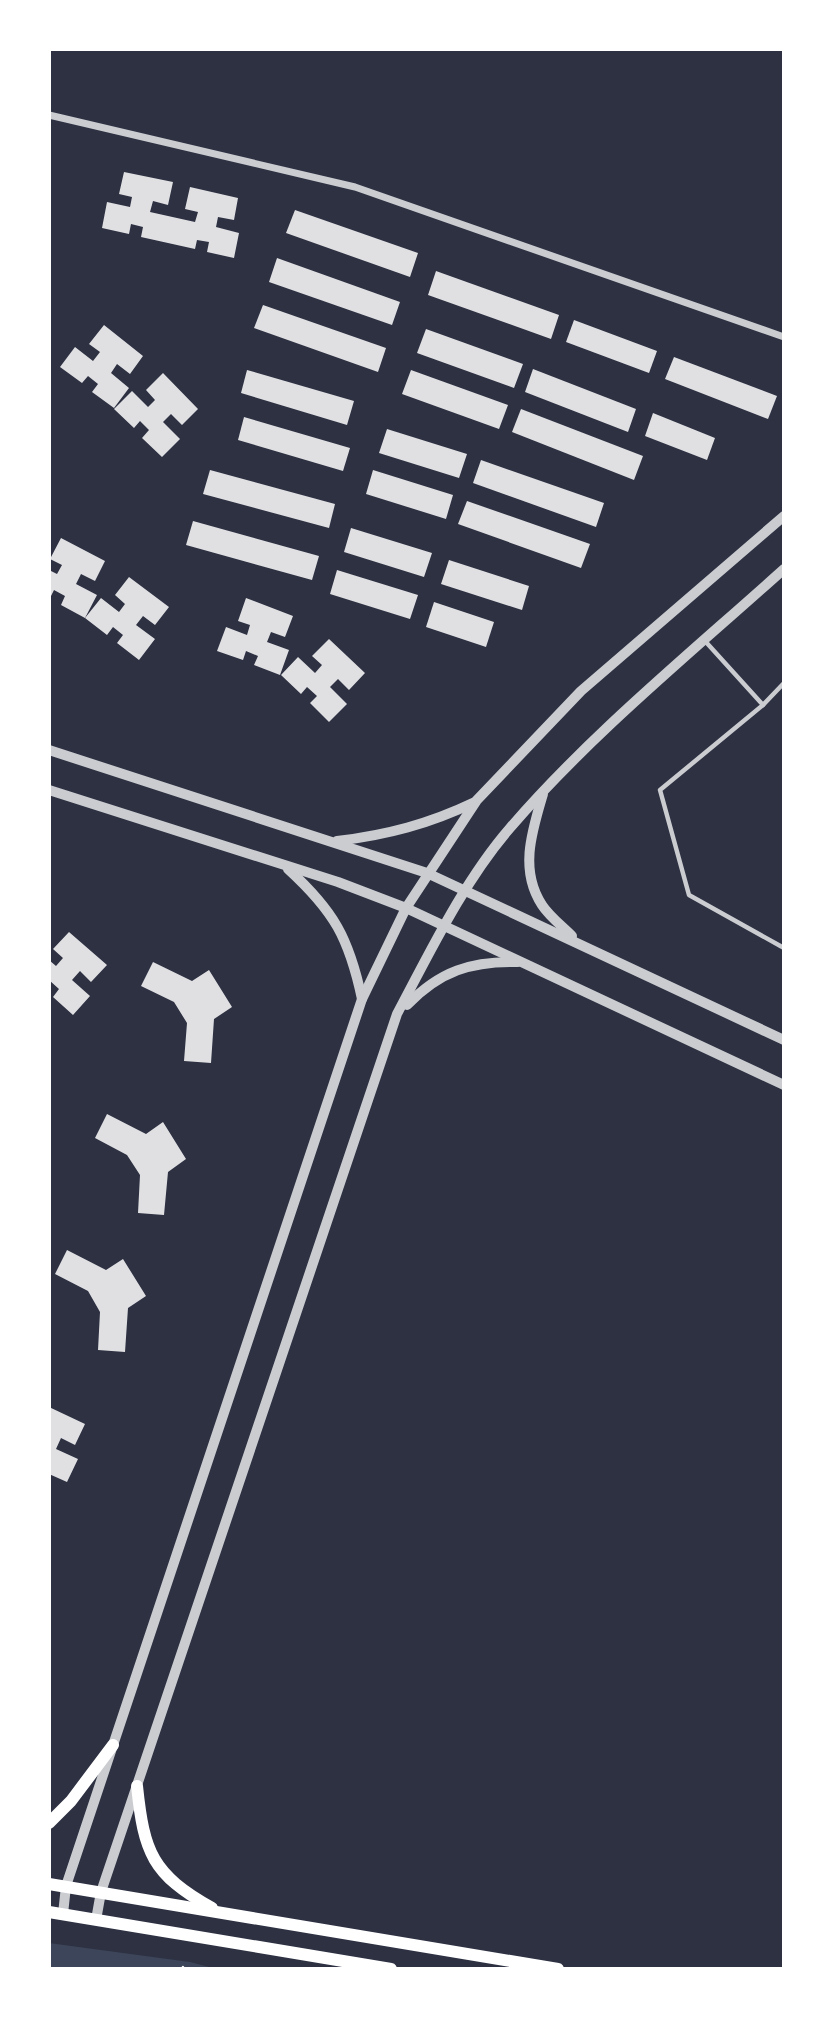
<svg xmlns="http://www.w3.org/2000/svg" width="833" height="2018" viewBox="0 0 833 2018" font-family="Bitter,serif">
	<rect width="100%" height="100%" fill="#2d3142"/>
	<path fill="#3c4559" d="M 49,1943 L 190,1962 L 217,1969 L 49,1969 Z"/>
	<g fill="#e0e0e3">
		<path d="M 124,172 L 173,182 L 168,205 L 153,201 L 150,212 L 195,222 L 198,212 L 185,209 L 190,187 L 238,198 L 234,220 L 218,217 L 216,227 L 239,233 L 234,258 L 207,252 L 209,242 L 197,240 L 195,249 L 141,237 L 143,227 L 131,224 L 129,234 L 102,228 L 107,202 L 130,207 L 132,197 L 119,194 Z"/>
		<path d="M 295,210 L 418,253 L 410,277 L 286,233 Z"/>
		<path d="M 277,258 L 400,302 L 392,325 L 269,282 Z"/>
		<path d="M 436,271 L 559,315 L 551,339 L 428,295 Z"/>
		<path d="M 263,305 L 386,348 L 378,372 L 254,328 Z"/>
		<path d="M 574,320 L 657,351 L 649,373 L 566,342 Z"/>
		<path d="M 104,325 L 143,356 L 130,374 L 117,364 L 111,373 L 129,388 L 114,408 L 92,392 L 98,384 L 88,376 L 82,383 L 60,367 L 75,347 L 93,361 L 100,352 L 89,344 Z"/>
		<path d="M 426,329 L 523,364 L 514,388 L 417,353 Z"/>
		<path d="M 674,357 L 777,396 L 768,419 L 665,379 Z"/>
		<path d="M 533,369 L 636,409 L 628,432 L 525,392 Z"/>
		<path d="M 247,370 L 354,401 L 347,425 L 241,393 Z"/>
		<path d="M 411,370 L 508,405 L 499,429 L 402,394 Z"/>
		<path d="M 163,373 L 198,409 L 182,425 L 171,414 L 163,422 L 180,439 L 162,457 L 142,438 L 149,430 L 140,421 L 134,428 L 114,409 L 132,391 L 148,407 L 155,400 L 146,390 Z"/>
		<path d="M 521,409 L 643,456 L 634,480 L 512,432 Z"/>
		<path d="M 653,413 L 715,438 L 707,460 L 645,436 Z"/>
		<path d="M 244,417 L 350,448 L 343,471 L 238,440 Z"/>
		<path d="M 387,429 L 467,454 L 459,478 L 379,453 Z"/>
		<path d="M 481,460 L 604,503 L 596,527 L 473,483 Z"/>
		<path d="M 210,470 L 335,504 L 329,528 L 203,494 Z"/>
		<path d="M 373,470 L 453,495 L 446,519 L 366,494 Z"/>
		<path d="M 467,501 L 590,544 L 581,568 L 458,524 Z"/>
		<path d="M 193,521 L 319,556 L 312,580 L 186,545 Z"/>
		<path d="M 351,528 L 432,553 L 424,577 L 344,552 Z"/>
		<path d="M 61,538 L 105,561 L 95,581 L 81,574 L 76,584 L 97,595 L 85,618 L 61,605 L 65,596 L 54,590 L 49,600 L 49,570 L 57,574 L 62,565 L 50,559 Z"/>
		<path d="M 449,560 L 529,586 L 522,610 L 441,584 Z"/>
		<path d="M 337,570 L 418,595 L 410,619 L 330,594 Z"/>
		<path d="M 129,577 L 169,607 L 155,625 L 143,616 L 136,625 L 155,639 L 139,660 L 117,643 L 123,635 L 113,627 L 107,635 L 85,618 L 101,598 L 119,612 L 125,604 L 115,595 Z"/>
		<path d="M 246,598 L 293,616 L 285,637 L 271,632 L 267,642 L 289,650 L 280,675 L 254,665 L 258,656 L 246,651 L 243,660 L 217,651 L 226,627 L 247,635 L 250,625 L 238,621 Z"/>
		<path d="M 434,602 L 494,622 L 486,647 L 426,627 Z"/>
		<path d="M 329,639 L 365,673 L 349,690 L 338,679 L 330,687 L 347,704 L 329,722 L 310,703 L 317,696 L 307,687 L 301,694 L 281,675 L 298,657 L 315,673 L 322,665 L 312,656 Z"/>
		<path d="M 69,932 L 107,965 L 91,982 L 80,971 L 72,980 L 90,996 L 73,1015 L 53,997 L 59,989 L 49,980 L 49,960 L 56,966 L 63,958 L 53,949 Z"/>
		<path d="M 153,962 L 192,981 L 209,970 L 232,1007 L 214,1019 L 211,1063 L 184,1061 L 187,1023 L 174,1002 L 141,986 Z"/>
		<path d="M 107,1114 L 146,1134 L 163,1122 L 186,1159 L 168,1172 L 164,1215 L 138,1213 L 140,1175 L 127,1155 L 95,1138 Z"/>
		<path d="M 67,1250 L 106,1270 L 123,1259 L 146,1296 L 128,1308 L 125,1352 L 98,1350 L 100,1312 L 88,1291 L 55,1274 Z"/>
		<path d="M 49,1407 L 85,1424 L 75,1445 L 61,1438 L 56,1449 L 78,1459 L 67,1482 L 49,1474 Z"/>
	</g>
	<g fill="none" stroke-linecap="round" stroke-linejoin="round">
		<path stroke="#fff" stroke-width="2.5" d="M 182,1969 L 183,1967"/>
		<g stroke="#caccd0" stroke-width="4.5">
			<path d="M 705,641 L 763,705 L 660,790 L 689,895 L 784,948"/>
			<path d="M 763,705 L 784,683"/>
		</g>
		<path stroke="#caccd0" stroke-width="7" d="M 49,115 L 355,187 L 784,337"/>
		<g stroke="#caccd0" stroke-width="10">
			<path d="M 49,750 L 427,873 L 784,1040"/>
			<path d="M 49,790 L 338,882 L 406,908 L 784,1085"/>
			<path d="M 543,794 C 532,831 519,870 542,905 C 549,916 562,926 572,936"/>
			<path d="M 337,841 C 387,835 429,824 475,802"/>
			<path d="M 288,869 C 334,911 349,938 362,999"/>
			<path d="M 407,1005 C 440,971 471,961 518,962"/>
			<path d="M 63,1914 L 66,1886 L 362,999 L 406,908 L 477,800 L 581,691 L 784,516"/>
			<path d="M 96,1920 L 101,1892 L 397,1014 C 430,952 464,881 510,828 C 590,735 693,651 784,569"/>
		</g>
		<g stroke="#fff" stroke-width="12">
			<path d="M 137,1786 C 144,1853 152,1874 212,1908"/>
			<path d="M 49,1823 L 71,1801 L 113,1745"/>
			<path d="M 49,1884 L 558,1969"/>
			<path d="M 49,1912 L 391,1969"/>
		</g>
	</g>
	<rect width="833" height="2018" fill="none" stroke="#ffffff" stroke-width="102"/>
</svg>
